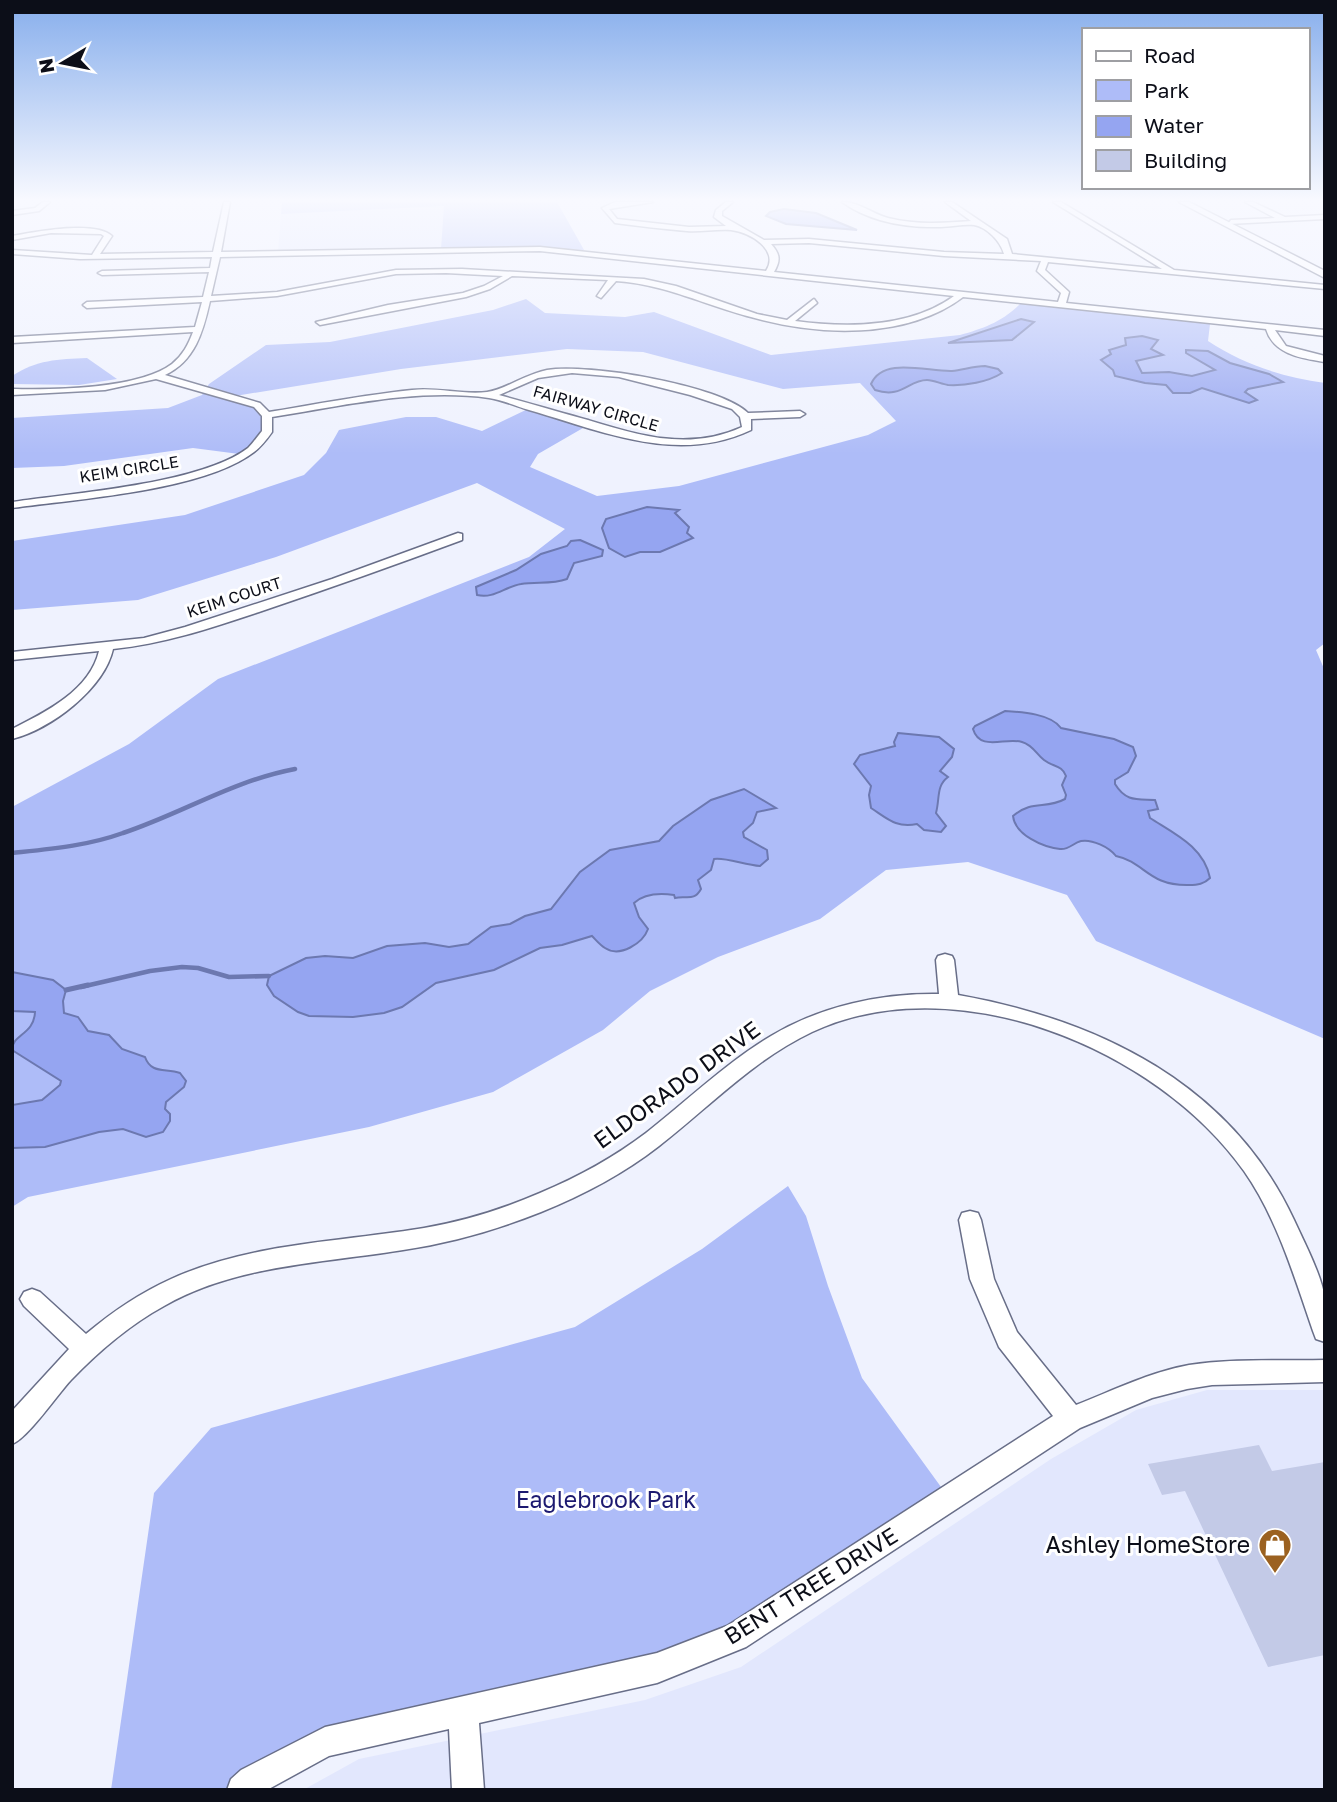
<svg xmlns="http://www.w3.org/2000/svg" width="1337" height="1802" viewBox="0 0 1337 1802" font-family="'Golos Text',sans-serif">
	<rect width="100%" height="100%" fill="#eff2fe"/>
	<g fill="#e2e7fd">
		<path d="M 520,202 L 557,202 L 584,250 L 278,253 L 281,214 Z"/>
		<path d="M 1207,1390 L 1325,1390 L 1325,1790 L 303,1790 L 359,1759 L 645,1700 L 741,1667 L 1051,1459 L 1136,1410 Z"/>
	</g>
	<g fill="#aebcf8">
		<path d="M 282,202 L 557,202 L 584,250 L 441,249 L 444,206 L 281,214 Z"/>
		<path d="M 526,299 L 545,313 L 625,317 L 654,312 L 771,355 L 960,335 C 984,328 1002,322 1021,303 L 1210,324 L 1208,341 C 1245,365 1282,377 1325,383 L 1325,643 L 1316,650 L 1325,671 L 1325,1039 L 1096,941 L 1067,895 L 968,862 L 886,870 L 820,919 L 718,957 L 650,991 L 603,1030 L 493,1092 L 369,1127 L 28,1197 L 12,1207 L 12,807 L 129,744 L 218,679 L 529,557 L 565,529 L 477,483 L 276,557 L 138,600 L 12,610 L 12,541 L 185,515 L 304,475 L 326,453 L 339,430 L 406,417 L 436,417 L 482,431 L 532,407 L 590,424 L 538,454 L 530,467 L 597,496 L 679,486 L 868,435 L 896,421 L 860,383 L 783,389 L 643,352 L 567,349 L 401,369 L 235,396 L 257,405 L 267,415 L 267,431 L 247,455 L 193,448 L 64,466 L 12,468 L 12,418 L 168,408 L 202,395 L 209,384 L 266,345 L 330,342 L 493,310 Z"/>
		<path d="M 87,358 L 117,379 L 79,385 L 12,384 L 12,376 C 36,360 58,359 87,358 Z"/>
		<path d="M 788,1186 L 806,1216 L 828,1286 L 862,1378 L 949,1498 L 736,1637 L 325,1742 L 243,1790 L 111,1790 L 154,1493 L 211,1428 L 575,1327 L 702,1249 Z"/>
	</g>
	<g fill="#95a5f1" stroke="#6c78b0" stroke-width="2">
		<path d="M 784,209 L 816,213 L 857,230 L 786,224 L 766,216 L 770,212 Z"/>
		<path d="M 1021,319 L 1034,322 L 1012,340 L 948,343 Z"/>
		<path d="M 1142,336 L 1158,340 L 1151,349 L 1163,355 L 1136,361 L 1142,373 L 1169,372 L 1192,376 L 1215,370 L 1186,353 L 1186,350 L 1208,351 L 1230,363 L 1269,374 L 1283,382 L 1248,389 L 1245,392 L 1257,400 L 1249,403 L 1202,388 L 1190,393 L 1173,393 L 1166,385 L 1145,383 L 1115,376 L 1113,370 L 1101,360 L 1111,354 L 1109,350 L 1126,345 L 1125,338 Z"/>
		<path d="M 985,366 L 998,369 L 1002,373 C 988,382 965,386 948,385 C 941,384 934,380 927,380 C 908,380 902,399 875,390 L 871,384 C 883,356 928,372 952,371 C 963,370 973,366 985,366 Z"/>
		<path d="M 647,507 L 679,510 L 675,513 L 689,527 L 687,533 L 693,538 L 660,552 L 640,552 L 625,557 L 609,548 L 602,528 L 606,519 Z"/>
		<path d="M 580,540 L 603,550 L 602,556 L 574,563 L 567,579 C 551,585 536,581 521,584 C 504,587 494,599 477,595 L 476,587 L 516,570 L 541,554 L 567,546 L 571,541 Z"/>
		<path d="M 1005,711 C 1023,712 1051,714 1061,728 L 1114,739 L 1133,747 L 1136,756 L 1128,772 L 1115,780 L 1115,784 C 1126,802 1137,799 1155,800 L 1158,809 L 1148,811 L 1150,818 C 1175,834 1204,847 1210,878 C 1204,884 1198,885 1189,885 C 1148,886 1145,862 1116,856 C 1109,847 1092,839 1081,841 C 1073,843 1069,850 1060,849 C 1043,847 1015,835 1013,816 C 1033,799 1045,810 1065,799 L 1066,795 L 1062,785 L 1066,776 C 1062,765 1053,767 1044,760 C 1036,754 1033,745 1022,742 C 1005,737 980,752 973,729 L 975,726 Z"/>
		<path d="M 898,733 L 939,737 L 954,749 L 952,757 L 940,771 L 948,777 C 936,786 940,798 936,813 L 946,826 L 941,832 L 924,830 L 917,824 C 896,828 888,819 871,808 L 869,795 L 871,786 L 854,764 L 860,755 L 895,746 L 894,742 Z"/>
		<path d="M 744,789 L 776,808 L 757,812 L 753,823 L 743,832 L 744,837 L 767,850 L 768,859 L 760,866 C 745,865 725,857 714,859 L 711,870 L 698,880 L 701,889 C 694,902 686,895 675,898 L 674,895 C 660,893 645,893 634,903 L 639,917 L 648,929 C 643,943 620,958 605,948 C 600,945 596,940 592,936 L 562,945 L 540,948 L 494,970 L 436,983 L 402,1007 L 384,1013 L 353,1017 L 309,1016 L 298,1012 L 274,996 L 267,985 L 269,976 L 306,958 L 325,956 L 353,958 L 387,946 L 425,943 L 449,947 L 468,944 L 491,927 L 510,924 L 525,916 L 551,909 L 580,872 L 610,850 L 659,841 L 673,826 L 711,800 Z"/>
		<path d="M 12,972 L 53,980 L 66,990 L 63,1001 L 64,1013 L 78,1017 L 88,1031 L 109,1035 L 122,1049 L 145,1057 C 151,1074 165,1068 180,1073 L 186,1081 L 184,1087 L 166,1102 L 165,1109 L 170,1114 L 170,1121 L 163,1132 L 146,1137 L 123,1129 L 99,1132 L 45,1147 L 12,1148 L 12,1105 L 42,1100 L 60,1085 L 61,1081 L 12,1050 C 12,1034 34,1035 35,1012 L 12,1011 Z"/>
	</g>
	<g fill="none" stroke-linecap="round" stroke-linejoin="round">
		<g stroke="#6c78b0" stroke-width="4.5">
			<path d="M 12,853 C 50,849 87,846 123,833 C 183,813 232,781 295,769"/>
			<path d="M 81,987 L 150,971 L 182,967 L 198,968 L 229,977 L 269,976"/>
		</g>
		<path stroke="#6c78b0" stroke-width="5" d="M 66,990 L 88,985"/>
	</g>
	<path fill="#c3cae7" d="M 1259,1445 L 1272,1471 L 1325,1462 L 1325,1655 L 1268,1667 L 1185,1491 L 1162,1495 L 1148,1464 Z"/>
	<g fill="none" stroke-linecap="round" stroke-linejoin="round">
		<defs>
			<g id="minor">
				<path d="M 43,202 L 50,202 L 39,211 L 12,215 L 12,211 L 35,208 Z"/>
				<path d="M 224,202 L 230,202 L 221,252 L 540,247 L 766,271 C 780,250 750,232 731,230 C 716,229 701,232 687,231 C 663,229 639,226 615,223 L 602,208 L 615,202 L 653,202 L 609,209 L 617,219 L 689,227 L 726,226 L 714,217 L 716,210 L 726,202 L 733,202 L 722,211 L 722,216 L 764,240 L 809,239 L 944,252 L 1004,254 C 1001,242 987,227 974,225 C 964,224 952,227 941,227 C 907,228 870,222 842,202 C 857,201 873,214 888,218 C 915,225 944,223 971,221 L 945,202 L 952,202 L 1007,239 L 1012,254 L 1162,269 L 1053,202 L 1061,202 L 1174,270 L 1325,285 L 1325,289 L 1048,262 L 1045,270 L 1069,292 L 1066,303 L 1325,330 L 1325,336 L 1275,330 L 1286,346 L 1325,356 L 1325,362 C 1302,358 1274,355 1266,329 L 963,297 C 906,340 817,336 751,317 C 705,305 664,284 616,281 L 601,298 L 597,296 L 608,280 L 512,276 L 490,289 L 466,297 L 320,325 L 316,322 L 388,305 L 463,293 L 484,286 L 503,276 L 446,273 L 396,274 L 277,296 L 210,301 C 203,332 195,361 165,375 L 260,403 L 269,412 C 317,404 364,395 412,390 C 437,387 463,395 487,392 C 504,390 526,374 547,370 C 587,363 720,385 748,413 L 800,411 L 805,414 L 800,417 L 751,419 L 751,430 C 677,465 602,431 529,410 C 516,406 502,400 489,398 C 417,388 343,406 272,417 L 272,432 C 267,439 261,447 254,452 C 203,491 76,499 12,508 L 12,502 C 73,493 201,484 248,448 C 253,443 257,437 262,431 L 262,416 L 254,407 L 156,379 L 105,390 L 12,395 L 12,389 C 54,390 139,389 172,364 C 183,355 188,345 193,332 L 12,343 L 12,337 L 195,327 L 202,302 L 87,308 L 83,305 L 87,302 L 203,297 L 209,272 L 102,275 L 98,273 L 102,271 L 210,268 L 212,257 L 80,259 L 12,254 L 12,250 L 92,255 L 104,236 L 101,234 L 51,233 L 12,240 L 12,236 C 34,232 95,220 112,236 L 100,254 L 213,252 ZM 809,243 L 944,256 L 1041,261 L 1037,271 L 1061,293 L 1058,302 L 774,272 C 781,260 780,254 771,244 ZM 540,251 L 954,296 C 910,328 847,328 795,321 L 817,303 L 814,299 L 787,320 L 757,314 L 676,286 L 644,279 L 462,269 L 396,270 L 277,292 L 211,296 L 220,257 ZM 572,373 L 619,377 L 690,395 L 732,409 L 740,417 L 742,427 C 689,451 641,436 588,420 C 558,412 529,403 499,395 L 538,378 Z"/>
				<path d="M 1245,202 L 1253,202 L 1285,217 L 1325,215 L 1325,219 L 1228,224 L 1231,220 L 1275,218 Z"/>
				<path d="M 458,533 L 462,534 L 462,540 C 395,565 327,589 259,612 C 211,628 164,644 113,649 C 104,689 51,729 12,739 L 12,729 C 46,712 90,690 99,651 L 12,660 L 12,652 L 144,638 L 185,627 L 332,579 Z"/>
				<path d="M 945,954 L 952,956 L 954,960 L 958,995 C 1099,1020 1231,1084 1294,1220 C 1304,1242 1322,1276 1325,1299 C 1326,1313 1325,1328 1325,1342 L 1316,1339 L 1313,1331 C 1294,1276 1277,1218 1244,1171 C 1157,1048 954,965 812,1032 C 753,1060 709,1107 659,1146 C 623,1174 583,1195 541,1212 C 496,1230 451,1243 403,1250 C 323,1263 235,1265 164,1306 C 129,1325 98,1352 71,1380 C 57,1395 28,1438 12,1444 L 12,1411 L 69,1349 L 24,1306 L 20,1299 L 24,1292 L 32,1289 L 40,1292 L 86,1334 C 112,1312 140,1293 171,1279 C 250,1243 340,1242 424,1228 C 464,1221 503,1209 540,1193 C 578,1177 613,1158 646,1133 C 688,1100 726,1063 771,1036 C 821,1006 881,993 939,994 L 936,960 L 938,956 Z"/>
				<path d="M 970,1211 L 978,1213 L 981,1220 L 994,1279 L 1017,1332 L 1076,1405 C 1112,1391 1150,1372 1189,1365 C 1233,1358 1280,1361 1325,1360 L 1325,1382 L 1212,1385 L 1187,1389 L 1152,1398 L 1080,1428 L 746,1647 L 657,1683 L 479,1723 L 484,1790 L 452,1790 L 449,1729 L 329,1756 L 267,1790 L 227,1790 L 231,1779 L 241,1770 L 325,1727 L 657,1653 L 727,1626 L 1053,1416 L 999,1347 L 970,1279 L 959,1220 L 962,1213 Z"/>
			</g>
			<path id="major" d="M 1179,202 L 1189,202 L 1325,271 L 1325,278 Z"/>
		</defs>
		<use href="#minor" stroke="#686e88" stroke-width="3"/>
		<use href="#major" stroke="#686e88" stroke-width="3"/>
		<use href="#minor" fill="#fff" fill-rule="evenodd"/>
		<use href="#major" fill="#fff" fill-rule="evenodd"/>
	</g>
	<linearGradient id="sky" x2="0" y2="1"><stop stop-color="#87aeec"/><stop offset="0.44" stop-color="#f8f9ff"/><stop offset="1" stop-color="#f8f9ff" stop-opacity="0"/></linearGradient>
	<rect width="1337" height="454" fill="url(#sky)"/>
	<defs>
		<symbol id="shop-pin" viewBox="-11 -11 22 30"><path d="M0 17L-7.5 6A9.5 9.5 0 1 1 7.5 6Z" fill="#9b6120" stroke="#fff"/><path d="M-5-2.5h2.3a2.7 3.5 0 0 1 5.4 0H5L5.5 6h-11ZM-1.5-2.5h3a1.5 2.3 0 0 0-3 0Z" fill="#fff"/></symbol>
	</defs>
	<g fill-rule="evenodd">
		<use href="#shop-pin" x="1256" y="1526" width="38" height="52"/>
	</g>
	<g text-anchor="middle" stroke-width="6" stroke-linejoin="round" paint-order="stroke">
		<g font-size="16" fill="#0c0e18" stroke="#fff">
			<text transform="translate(596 408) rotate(16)" y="6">FAIRWAY CIRCLE</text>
			<text transform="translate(129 469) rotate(-9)" y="6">KEIM CIRCLE</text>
			<text transform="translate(234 597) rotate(-18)" y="6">KEIM COURT</text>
		</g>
		<g font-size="23" fill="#0c0e18" stroke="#fff">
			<text transform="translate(677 1085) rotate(-36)" y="8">ELDORADO DRIVE</text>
			<text transform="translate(811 1586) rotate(-32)" y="8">BENT TREE DRIVE</text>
		</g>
		<g font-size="23" fill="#1c1970" stroke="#fff">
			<text x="606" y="1508">Eaglebrook Park</text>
		</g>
		<g font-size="23" fill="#0c0e18" stroke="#fff" text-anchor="end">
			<text x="1250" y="1553">Ashley HomeStore</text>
		</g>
	</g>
	<rect width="1337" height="1802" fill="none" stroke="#0c0e18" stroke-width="28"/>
	<rect x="1082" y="28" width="228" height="161" fill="#ffffff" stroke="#9e9fa3" stroke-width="2"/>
	<rect x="1096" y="51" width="35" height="10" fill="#ffffff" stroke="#9e9fa3" stroke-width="2"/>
	<text x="1144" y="63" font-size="21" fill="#0c0e18">Road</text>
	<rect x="1096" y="80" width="35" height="21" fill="#aebcf8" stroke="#9e9fa3" stroke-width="2"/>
	<text x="1144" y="98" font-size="21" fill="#0c0e18">Park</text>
	<rect x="1096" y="116" width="35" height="21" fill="#95a5f1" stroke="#9e9fa3" stroke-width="2"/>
	<text x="1144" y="133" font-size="21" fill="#0c0e18">Water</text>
	<rect x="1096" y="150" width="35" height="21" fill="#c3cae7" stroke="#9e9fa3" stroke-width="2"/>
	<text x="1144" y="168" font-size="21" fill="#0c0e18">Building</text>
	<g transform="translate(63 63) rotate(260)" stroke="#ffffff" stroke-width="5" paint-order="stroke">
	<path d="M0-5L12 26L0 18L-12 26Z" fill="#0c0e18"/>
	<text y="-10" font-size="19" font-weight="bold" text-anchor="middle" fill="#0c0e18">N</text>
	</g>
</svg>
